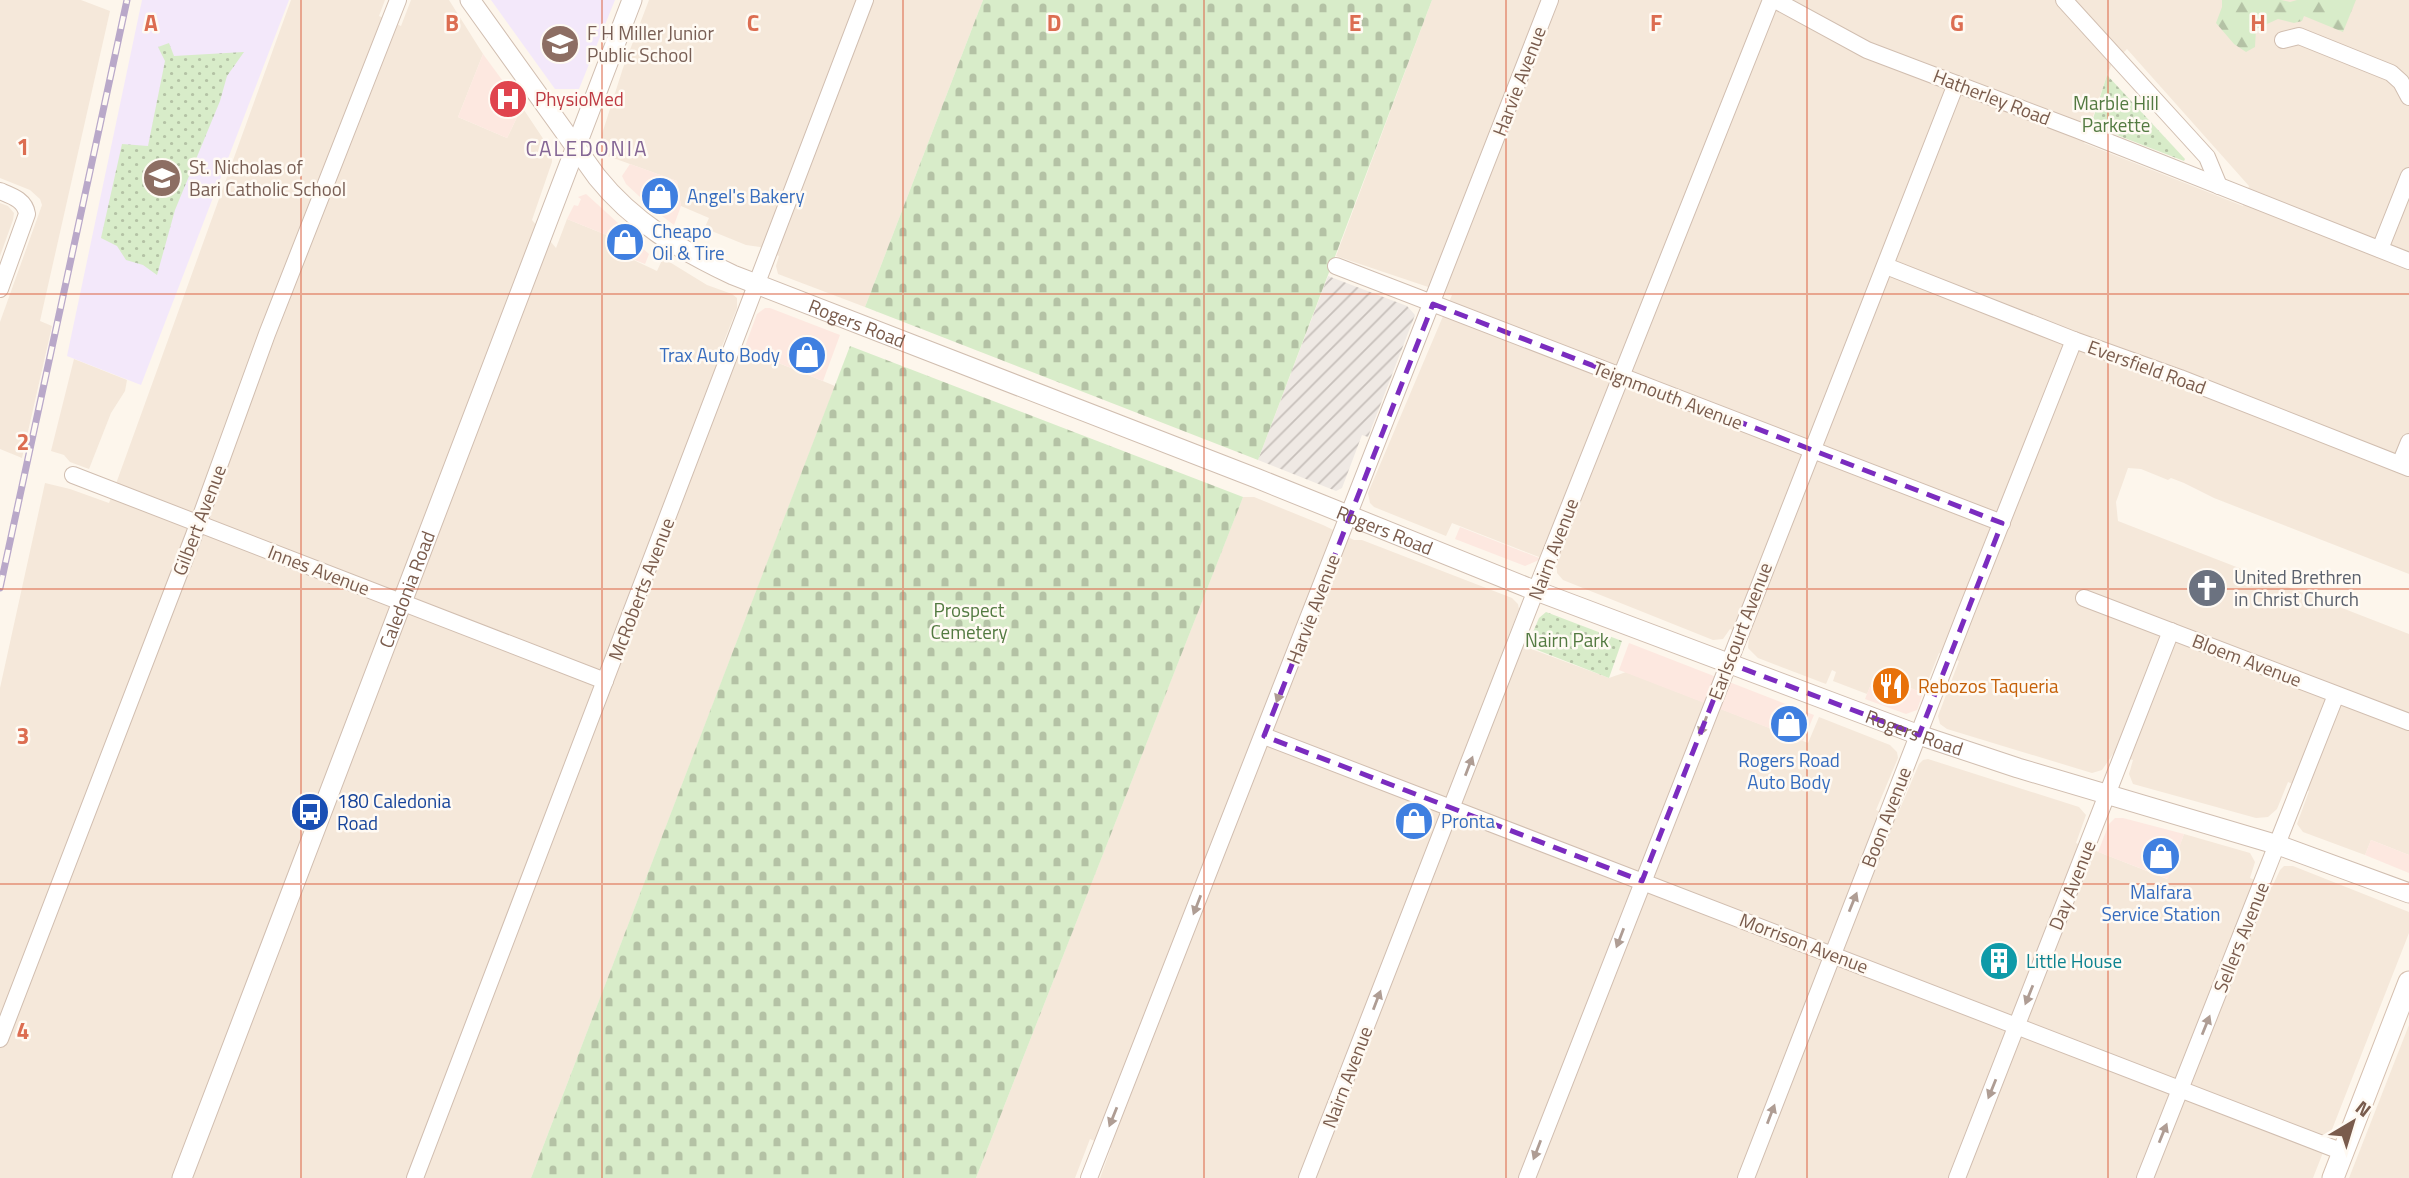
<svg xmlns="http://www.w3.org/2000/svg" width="2409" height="1178" viewBox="0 0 2409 1178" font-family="'Titillium Web',sans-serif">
	<defs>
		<pattern id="industrial-furrows" width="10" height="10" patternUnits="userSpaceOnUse" patternTransform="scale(1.75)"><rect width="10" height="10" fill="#efe9e4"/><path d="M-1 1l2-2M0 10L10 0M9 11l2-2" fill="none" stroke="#c7c0bb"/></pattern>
		<pattern id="grass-dots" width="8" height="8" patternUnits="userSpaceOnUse" patternTransform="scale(1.75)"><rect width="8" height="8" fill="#d8ecc9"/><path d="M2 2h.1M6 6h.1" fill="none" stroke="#b4c2a5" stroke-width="1.8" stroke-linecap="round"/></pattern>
		<pattern id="forest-firs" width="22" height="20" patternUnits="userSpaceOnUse" patternTransform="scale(1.75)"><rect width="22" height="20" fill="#d8ecc9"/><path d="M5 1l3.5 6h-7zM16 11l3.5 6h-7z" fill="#b4c2a5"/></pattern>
		<pattern id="cemetery-stones" width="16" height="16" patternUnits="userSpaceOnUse" patternTransform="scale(1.75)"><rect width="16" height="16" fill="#d8ecc9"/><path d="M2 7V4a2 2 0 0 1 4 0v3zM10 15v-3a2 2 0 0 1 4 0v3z" fill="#b4c2a5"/></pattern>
	</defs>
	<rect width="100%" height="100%" fill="#fdf6ec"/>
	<g fill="#f5e8da" fill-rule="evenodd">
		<path d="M 0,0 L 81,0 L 110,11 L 40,321 L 52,326 L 22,458 L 0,449 L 0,322 L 42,205 L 40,199 L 30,190 L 0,178 Z"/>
		<path d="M 291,0 L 385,0 L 379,16 L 401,26 L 411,0 L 449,0 L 483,54 L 458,117 L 507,138 L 522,107 L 552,152 L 552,162 L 532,220 L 556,248 L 567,219 L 609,236 L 620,246 L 623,255 L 657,271 L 663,258 L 707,285 L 732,294 L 737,298 L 737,308 L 721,349 L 741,357 L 744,349 L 835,386 L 531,1178 L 0,1178 L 0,688 L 45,483 L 70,489 L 109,503 Z"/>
		<path d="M 649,0 L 983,0 L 865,307 L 778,274 L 776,266 L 779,256 L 760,247 L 746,245 L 714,232 L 705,227 L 709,218 L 681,206 L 677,181 L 605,155 L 601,143 L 602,134 L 623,68 Z"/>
		<path d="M 1432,0 L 2409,0 L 2409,574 L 2214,498 L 2184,483 L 2171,478 L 2168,480 L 2141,469 L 2128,468 L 2116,502 L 2118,521 L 2409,634 L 2409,855 L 2371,840 L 2365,855 L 2303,832 L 2297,824 L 2309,791 L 2288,782 L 2277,809 L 2268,817 L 2256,818 L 2133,784 L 2129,774 L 2133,760 L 2113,754 L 2102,770 L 2092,773 L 1947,729 L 1940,724 L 1938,716 L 1959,661 L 1939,653 L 1923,693 L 1875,674 L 1867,694 L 1833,681 L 1836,672 L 1832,670 L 1826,684 L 1758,658 L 1748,648 L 1749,637 L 1730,629 L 1723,639 L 1713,640 L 1563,580 L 1557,573 L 1557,568 L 1539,560 L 1539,557 L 1452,523 L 1446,536 L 1374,507 L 1370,503 L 1368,493 L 1452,295 L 1336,256 ZM 2127,49 L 2249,186 L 2243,206 L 2084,143 L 2107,75 L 2112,64 Z"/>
		<path d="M 0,203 L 8,206 L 14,213 L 13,220 L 0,256 Z"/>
		<path d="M 74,359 L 127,380 L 125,391 L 111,413 L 89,469 L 70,462 L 64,455 L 51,451 Z"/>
		<path d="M 1243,497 L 1254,497 L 1323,525 L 1354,540 L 1362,540 L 1512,598 L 1518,604 L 1519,609 L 1507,640 L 1609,678 L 1626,672 L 1808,743 L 1819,717 L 1890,745 L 1897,752 L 1898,758 L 1876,810 L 1896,818 L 1919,764 L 1923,760 L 1928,759 L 2079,807 L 2086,815 L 2076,843 L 2167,879 L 2184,834 L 2250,853 L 2255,862 L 2250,878 L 2272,887 L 2280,870 L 2284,866 L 2293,866 L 2409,912 L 2409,933 L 2313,1178 L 1100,1178 L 1111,1148 L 1090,1139 L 1075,1178 L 976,1178 Z"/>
		<path d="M 2409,1025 L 2409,1178 L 2349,1178 Z"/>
	</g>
	<g fill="#fde8e0">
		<path d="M 483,54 L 522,107 L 507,138 L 458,117 Z"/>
		<path d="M 630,164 L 677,181 L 681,206 L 674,225 L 654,210 L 626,184 L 622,176 Z"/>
		<path d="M 586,194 L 618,223 L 617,226 L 649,254 L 645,264 L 622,255 L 618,251 L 620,246 L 609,236 L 567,219 L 574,205 L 578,206 L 581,199 L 578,197 Z"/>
		<path d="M 765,308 L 770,308 L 840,335 L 823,381 L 744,349 L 757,314 Z"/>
		<path d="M 1460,527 L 1539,558 L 1539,560 L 1525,566 L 1455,539 Z"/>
		<path d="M 1629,643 L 1814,715 L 1803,741 L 1619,670 Z"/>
		<path d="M 1875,674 L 1923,693 L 1917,710 L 1906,714 L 1865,699 Z"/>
		<path d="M 2115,818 L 2123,818 L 2184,834 L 2168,879 L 2098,852 L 2109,824 Z"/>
		<path d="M 2371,840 L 2409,855 L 2409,873 L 2365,855 Z"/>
	</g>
	<path fill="url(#industrial-furrows)" d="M 1328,276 L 1407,306 L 1415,315 L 1368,437 L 1362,435 L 1342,488 L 1336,491 L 1258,460 Z"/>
	<g fill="#f3e8fa">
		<path d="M 142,0 L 289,0 L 141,385 L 67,356 Z"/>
		<path d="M 491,0 L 615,0 L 579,89 L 555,89 Z"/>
	</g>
	<g fill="url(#grass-dots)">
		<path d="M 169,43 L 174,56 L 244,52 L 227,76 L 220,101 L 175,210 L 157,275 L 143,265 L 126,260 L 117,246 L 101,238 L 122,144 L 148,146 L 165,61 L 158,47 Z"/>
		<path d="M 2107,75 L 2185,159 L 2184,161 L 2091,125 Z"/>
		<path d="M 1546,612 L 1622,641 L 1609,678 L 1527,646 L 1539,618 Z"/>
	</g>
	<path fill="url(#forest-firs)" d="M 2222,0 L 2281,0 L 2290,2 L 2297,0 L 2356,0 L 2343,32 L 2304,16 L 2302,21 L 2294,23 L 2278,19 L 2256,29 L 2255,47 L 2246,52 L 2234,44 L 2216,23 L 2222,7 Z"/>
	<g fill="url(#cemetery-stones)">
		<path d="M 983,0 L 1432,0 L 1258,460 L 865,307 Z"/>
		<path d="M 850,346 L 1243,497 L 1240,505 L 976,1178 L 531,1178 Z"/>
	</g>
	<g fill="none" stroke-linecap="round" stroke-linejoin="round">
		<defs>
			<g id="minor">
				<path d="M 1775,0 L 1867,50 L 2078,130 L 2409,261"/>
				<path d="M 2064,0 L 2207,157 L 2219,186"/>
				<path d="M 2283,40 L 2299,36 L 2391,73 L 2401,82 L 2409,97"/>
				<path d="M 0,191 C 12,196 25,200 27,214 L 0,289"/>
				<path d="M 2380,249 L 2409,176"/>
				<path d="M 1336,266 L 2002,523"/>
				<path d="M 1886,266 L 2074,340 L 2180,378 L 2409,468"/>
				<path d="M 2400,464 L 2409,442"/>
				<path d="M 73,475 L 605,681"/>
				<path d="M 2084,598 L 2409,722"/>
				<path d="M 1264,736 L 2343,1152"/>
				<path d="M 0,1039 L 194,535 L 267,334 L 398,0"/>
				<path d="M 415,1178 L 865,0"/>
				<path d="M 1089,1178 L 1550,0"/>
				<path d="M 1307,1178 L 1536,590 L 1771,0"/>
				<path d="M 1527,1178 L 1956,84"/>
				<path d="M 1746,1178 L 1966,612 L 2074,340"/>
				<path d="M 1957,1178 L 2171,631"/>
				<path d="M 2145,1178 L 2336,695"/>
			</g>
			<g id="tertiary">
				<path id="s1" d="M 470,0 L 597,177 C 633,222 680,250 733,275 L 1256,478 L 1526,587 L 1919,735 L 2018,768 L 2278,845 L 2409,893"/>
				<path id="s2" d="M 182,1178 L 632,0"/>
			</g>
			<path id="secondary" d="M 2333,1178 L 2409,982"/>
		</defs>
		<use href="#minor" stroke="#d1beb0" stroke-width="18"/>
		<use href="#tertiary" stroke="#d1beb0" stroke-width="21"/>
		<use href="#secondary" stroke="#d6c0b0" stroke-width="23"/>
		<use href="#minor" stroke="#fff" stroke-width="16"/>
		<use href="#tertiary" stroke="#fff" stroke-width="19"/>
		<use href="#secondary" stroke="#fff" stroke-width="21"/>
		<defs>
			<path id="rail" d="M 0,588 L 127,0"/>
		</defs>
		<use href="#rail" stroke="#b9a8c9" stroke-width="7"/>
		<use href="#rail" stroke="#fffaf3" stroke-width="4.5" stroke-dasharray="13" stroke-linecap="butt"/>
	</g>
	<defs><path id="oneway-solid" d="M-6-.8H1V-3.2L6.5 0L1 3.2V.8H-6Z" transform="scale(1.75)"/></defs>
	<g fill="#af9d94">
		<use href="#oneway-solid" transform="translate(1280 693) rotate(111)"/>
		<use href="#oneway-solid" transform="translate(1703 726) rotate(111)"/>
		<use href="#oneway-solid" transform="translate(1469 766) rotate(-69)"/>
		<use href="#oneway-solid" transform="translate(1853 902) rotate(-68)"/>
		<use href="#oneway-solid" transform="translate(1197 905) rotate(111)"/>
		<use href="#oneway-solid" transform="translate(1620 938) rotate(111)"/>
		<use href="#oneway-solid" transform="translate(2029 995) rotate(112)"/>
		<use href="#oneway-solid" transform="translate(1377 1000) rotate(-69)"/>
		<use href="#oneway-solid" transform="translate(2206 1025) rotate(-68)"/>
		<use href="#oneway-solid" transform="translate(1992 1089) rotate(112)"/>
		<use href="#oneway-solid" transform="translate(1771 1114) rotate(-69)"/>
		<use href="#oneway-solid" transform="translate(1113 1117) rotate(112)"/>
		<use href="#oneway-solid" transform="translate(2163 1133) rotate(-68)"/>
		<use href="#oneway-solid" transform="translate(1537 1150) rotate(111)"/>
	</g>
	<path fill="none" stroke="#7b2cbf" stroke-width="5" stroke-dasharray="14 9" stroke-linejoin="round" d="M 1433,304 L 2002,523 L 1919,735 L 1728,663 L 1642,881 L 1264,736 Z"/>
	<path fill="none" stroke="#dc6d51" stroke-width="2" stroke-opacity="0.55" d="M 301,0 L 301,1178M 602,0 L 602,1178M 903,0 L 903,1178M 1204,0 L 1204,1178M 1506,0 L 1506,1178M 1807,0 L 1807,1178M 2108,0 L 2108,1178M 0,294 L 2409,294M 0,589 L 2409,589M 0,884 L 2409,884"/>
	<defs>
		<symbol id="school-disc" viewBox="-11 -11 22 22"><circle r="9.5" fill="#8d6e63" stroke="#fffaf3"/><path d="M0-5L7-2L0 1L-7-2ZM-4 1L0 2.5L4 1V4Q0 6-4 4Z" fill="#fff"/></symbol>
		<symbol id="hospital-disc" viewBox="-11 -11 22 22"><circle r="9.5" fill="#e0444e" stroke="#fffaf3"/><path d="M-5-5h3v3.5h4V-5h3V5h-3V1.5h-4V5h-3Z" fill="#fff"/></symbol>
		<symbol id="shop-disc" viewBox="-11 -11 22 22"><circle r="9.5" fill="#3f7fe0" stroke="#fffaf3"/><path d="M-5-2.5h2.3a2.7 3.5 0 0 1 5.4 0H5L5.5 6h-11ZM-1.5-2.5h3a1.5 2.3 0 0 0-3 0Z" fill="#fff"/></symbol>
		<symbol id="church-disc" viewBox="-11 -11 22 22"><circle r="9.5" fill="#6b7280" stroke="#fffaf3"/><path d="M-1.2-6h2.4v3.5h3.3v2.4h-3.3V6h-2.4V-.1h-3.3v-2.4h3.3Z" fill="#fff"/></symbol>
		<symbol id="restaurant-disc" viewBox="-11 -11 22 22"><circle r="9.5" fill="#e8710a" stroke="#fffaf3"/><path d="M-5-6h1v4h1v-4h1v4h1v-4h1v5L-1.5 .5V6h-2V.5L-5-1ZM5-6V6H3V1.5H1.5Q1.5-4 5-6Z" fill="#fff"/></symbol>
		<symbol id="bus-disc" viewBox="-11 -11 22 22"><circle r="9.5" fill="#1a4fb4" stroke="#fffaf3"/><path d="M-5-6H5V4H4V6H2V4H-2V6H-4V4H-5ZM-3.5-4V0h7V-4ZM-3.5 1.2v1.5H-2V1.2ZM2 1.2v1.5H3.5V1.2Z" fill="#fff"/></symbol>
		<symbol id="building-disc" viewBox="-11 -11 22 22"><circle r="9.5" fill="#0f9aa8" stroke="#fffaf3"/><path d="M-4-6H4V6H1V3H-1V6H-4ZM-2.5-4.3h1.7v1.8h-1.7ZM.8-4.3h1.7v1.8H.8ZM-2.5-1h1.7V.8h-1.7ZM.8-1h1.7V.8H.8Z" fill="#fff"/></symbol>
	</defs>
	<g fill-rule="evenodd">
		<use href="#school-disc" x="538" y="22" width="44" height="44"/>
		<use href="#hospital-disc" x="486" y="77" width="44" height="44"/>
		<use href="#school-disc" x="140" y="156" width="44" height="44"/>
		<use href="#shop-disc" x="638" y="174" width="44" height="44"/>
		<use href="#shop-disc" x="603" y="220" width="44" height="44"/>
		<use href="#shop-disc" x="785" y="333" width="44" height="44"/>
		<use href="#church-disc" x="2185" y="566" width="44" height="44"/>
		<use href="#restaurant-disc" x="1869" y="664" width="44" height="44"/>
		<use href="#shop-disc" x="1767" y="702" width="44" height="44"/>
		<use href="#bus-disc" x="288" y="790" width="44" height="44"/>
		<use href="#shop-disc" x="1392" y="799" width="44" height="44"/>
		<use href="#shop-disc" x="2139" y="834" width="44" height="44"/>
		<use href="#building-disc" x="1977" y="939" width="44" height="44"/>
	</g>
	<g text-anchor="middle" stroke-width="5" stroke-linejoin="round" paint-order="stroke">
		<g font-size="19" fill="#785e54" stroke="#fffaf3" text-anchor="start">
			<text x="587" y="40">F H Miller Junior<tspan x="587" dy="22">Public School</tspan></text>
			<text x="189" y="174">St. Nicholas of<tspan x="189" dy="22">Bari Catholic School</tspan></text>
		</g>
		<g font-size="19" fill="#7a5c4d" stroke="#fffaf3">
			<text transform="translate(1519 81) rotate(-69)" y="7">Harvie Avenue</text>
			<text transform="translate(1992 97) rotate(21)" y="7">Hatherley Road</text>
			<text dy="7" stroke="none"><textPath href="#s1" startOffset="520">Rogers Road</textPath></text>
			<text transform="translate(2147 367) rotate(20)" y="7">Eversfield Road</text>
			<text transform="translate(1668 395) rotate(21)" y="7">Teignmouth Avenue</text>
			<text transform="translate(199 520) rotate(-69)" y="7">Gilbert Avenue</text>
			<text dy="7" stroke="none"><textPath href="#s1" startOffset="1087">Rogers Road</textPath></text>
			<text transform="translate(1553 549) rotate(-69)" y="7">Nairn Avenue</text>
			<text transform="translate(319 570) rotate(21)" y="7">Innes Avenue</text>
			<text dy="7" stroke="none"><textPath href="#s2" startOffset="630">Caledonia Road</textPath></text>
			<text transform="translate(641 589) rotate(-69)" y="7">McRoberts Avenue</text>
			<text transform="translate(1313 609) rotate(-69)" y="7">Harvie Avenue</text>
			<text transform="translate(1740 631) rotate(-69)" y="7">Earlscourt Avenue</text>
			<text transform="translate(2247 660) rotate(21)" y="7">Bloem Avenue</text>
			<text dy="7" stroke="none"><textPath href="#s1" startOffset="1654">Rogers Road</textPath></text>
			<text transform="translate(1886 817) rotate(-69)" y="7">Boon Avenue</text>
			<text transform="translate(2072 885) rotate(-68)" y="7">Day Avenue</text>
			<text transform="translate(2241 937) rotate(-68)" y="7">Sellers Avenue</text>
			<text transform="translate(1804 943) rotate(21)" y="7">Morrison Avenue</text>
			<text transform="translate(1347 1077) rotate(-69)" y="7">Nairn Avenue</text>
		</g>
		<g font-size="19" fill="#be3a42" stroke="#fffaf3" text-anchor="start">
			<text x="535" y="106">PhysioMed</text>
		</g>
		<g font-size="19" fill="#537a41" stroke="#fffaf3">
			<text x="2116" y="110">Marble Hill<tspan x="2116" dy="22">Parkette</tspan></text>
			<text x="969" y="617">Prospect<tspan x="969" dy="22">Cemetery</tspan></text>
			<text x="1567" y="647">Nairn Park</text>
		</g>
		<g font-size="19" fill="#366cbe" stroke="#fffaf3" text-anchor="start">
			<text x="687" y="203">Angel's Bakery</text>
			<text x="652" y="238">Cheapo<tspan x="652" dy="22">Oil &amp; Tire</tspan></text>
			<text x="780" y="362" text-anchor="end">Trax Auto Body</text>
			<text x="1789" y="767" text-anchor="middle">Rogers Road<tspan x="1789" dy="22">Auto Body</tspan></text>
			<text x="1441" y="828">Pronta</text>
			<text x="2161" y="899" text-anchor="middle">Malfara<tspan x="2161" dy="22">Service Station</tspan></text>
		</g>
		<g font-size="19" fill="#5b616d" stroke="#fffaf3" text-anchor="start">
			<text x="2234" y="584">United Brethren<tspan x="2234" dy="22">in Christ Church</tspan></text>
		</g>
		<g font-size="19" fill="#c56008" stroke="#fffaf3" text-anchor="start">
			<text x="1918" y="693">Rebozos Taqueria</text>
		</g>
		<g font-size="19" fill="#164399" stroke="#fffaf3" text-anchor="start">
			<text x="337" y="808">180 Caledonia<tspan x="337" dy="22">Road</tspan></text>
		</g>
		<g font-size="19" fill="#0d838f" stroke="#fffaf3" text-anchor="start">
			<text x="2026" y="968">Little House</text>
		</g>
		<g font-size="21" letter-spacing="2" fill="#846695" stroke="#fffaf3">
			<text x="587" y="156">CALEDONIA</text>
		</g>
	</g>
	<g font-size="23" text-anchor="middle" font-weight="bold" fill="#dc6d51" stroke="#fffaf3" stroke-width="5" stroke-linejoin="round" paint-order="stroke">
		<text x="151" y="31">A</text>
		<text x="452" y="31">B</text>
		<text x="753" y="31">C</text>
		<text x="1054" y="31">D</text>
		<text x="1355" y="31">E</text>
		<text x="1656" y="31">F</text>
		<text x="1957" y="31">G</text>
		<text x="2258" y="31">H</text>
		<text x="23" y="155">1</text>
		<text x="23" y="450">2</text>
		<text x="23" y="744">3</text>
		<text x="23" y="1039">4</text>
	</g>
	<g transform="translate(2353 1122) rotate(38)" stroke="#fffaf3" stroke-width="5" paint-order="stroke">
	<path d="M0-5L12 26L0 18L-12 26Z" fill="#7a5c4d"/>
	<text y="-10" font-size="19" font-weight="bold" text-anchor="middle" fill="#7a5c4d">N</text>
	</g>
</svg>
